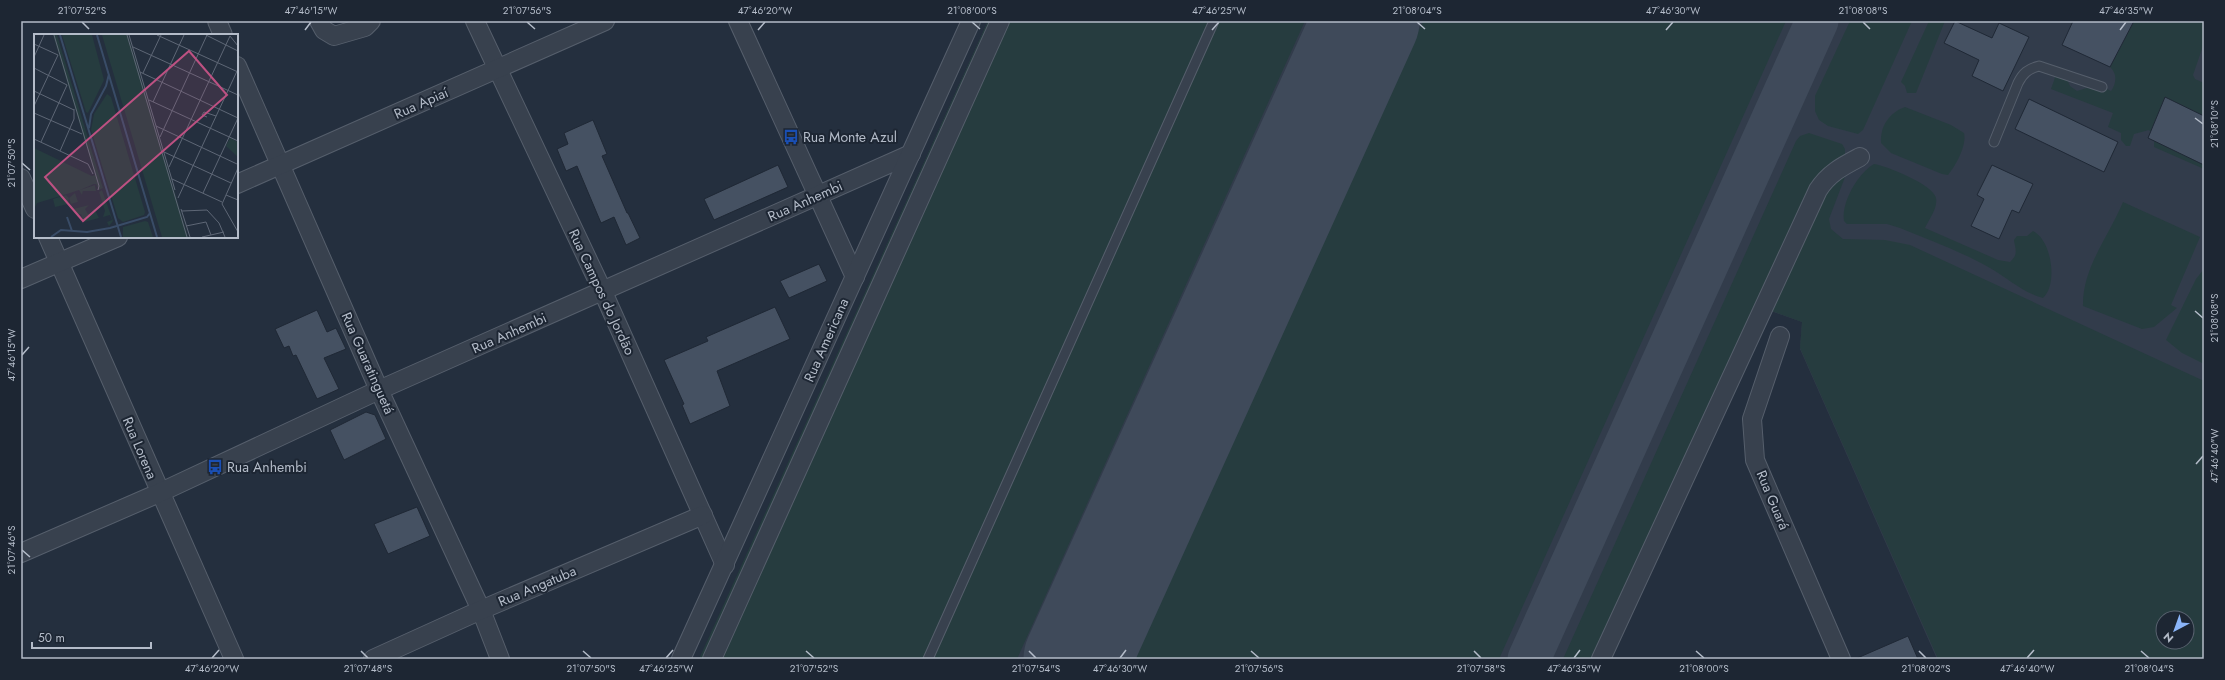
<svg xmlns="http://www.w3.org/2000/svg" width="2225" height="680" viewBox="0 0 2225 680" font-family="Jost,sans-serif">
	<rect width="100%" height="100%" fill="#242f3e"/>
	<path fill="#323c4b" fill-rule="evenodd" d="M 988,21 L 2204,21 L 2204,659 L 1937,659 L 1800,349 L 1802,322 L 1768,310 L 1611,659 L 700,659 ZM 2163,618 L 2187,618 L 2187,642 L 2163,642 Z"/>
	<g fill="#263c3f" fill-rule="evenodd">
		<path d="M 988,21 L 1305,21 L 1017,659 L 699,659 Z"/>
		<path d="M 1423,21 L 1786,21 L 1499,659 L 1135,659 Z"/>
		<path d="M 1850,21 L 1912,21 L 1863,130 L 1858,134 L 1828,126 L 1819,120 L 1815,111 L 1815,96 Z"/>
		<path d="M 1929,21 L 1945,21 L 1916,93 L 1907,93 L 1905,86 L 1901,82 Z"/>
		<path d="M 2134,21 L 2204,21 L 2204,43 L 2193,75 L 2195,79 L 2204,83 L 2204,169 L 2154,147 L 2154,136 L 2149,130 L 2134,134 L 2130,146 L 2126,146 L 2121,140 L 2121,133 L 2108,127 L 2113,113 L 2051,89 L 2057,72 L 2065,75 L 2070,86 L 2077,91 L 2090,87 L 2102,87 L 2111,91 C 2117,83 2117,73 2110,67 Z"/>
		<path d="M 1905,107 L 1951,125 L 1964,133 C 1967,145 1956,165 1948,175 L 1942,174 L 1891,153 L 1881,143 C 1880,126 1889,113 1905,107 Z"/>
		<path d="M 1809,133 L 1842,144 L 1845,149 L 1845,177 L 1829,219 L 1831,229 L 1843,239 L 1885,240 L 1910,245 L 2204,381 L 2204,659 L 1938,659 L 1800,348 L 1802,322 L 1769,310 L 1611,659 L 1563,659 L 1796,141 L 1800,136 ZM 2163,618 L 2187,618 L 2187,642 L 2163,642 Z"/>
		<path d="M 1874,164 C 1887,166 1934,185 1936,198 C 1938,208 1929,219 1925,228 L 1998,260 L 2010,262 C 2019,254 2015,249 2014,240 L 2017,236 L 2027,236 L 2033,231 C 2052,240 2058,285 2043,298 C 2022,292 2009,279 1990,268 C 1962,252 1930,240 1900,228 L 1887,224 L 1847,224 L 1844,221 C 1841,203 1858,173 1874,164 Z"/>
		<path d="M 2123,202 L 2200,237 L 2171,305 L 2177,308 L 2154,327 L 2142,329 L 2083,306 C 2082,268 2109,236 2123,202 Z"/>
		<path d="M 2204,269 L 2204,364 L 2182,353 L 2166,340 L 2196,279 Z"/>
	</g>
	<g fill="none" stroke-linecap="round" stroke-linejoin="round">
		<path stroke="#3f4a5a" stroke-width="43" d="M 1529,659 L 1817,21"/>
		<path stroke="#3f4a5a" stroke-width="107" d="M 1077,659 L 1366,21"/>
	</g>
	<g fill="#455162" stroke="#1f2835">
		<path d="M 1955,21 L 1992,38 L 1999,23 L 2029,37 L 2003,91 L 1972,76 L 1979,60 L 1944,43 Z"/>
		<path d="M 2073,21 L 2134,21 L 2110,67 L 2062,45 Z"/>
		<path d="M 2165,97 L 2204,116 L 2204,165 L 2148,138 Z"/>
		<path d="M 2029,99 L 2118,142 L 2104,172 L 2015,129 Z"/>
		<path d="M 593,120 L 607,154 L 602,156 L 627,213 L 628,213 L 640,238 L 626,245 L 614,217 L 601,223 L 577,166 L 566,171 L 557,149 L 568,144 L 564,133 Z"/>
		<path d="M 778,165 L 788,187 L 714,220 L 704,199 Z"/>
		<path d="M 1992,165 L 2033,184 L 2019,213 L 2012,210 L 1999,239 L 1971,226 L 1984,199 L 1977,195 Z"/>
		<path d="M 819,264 L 827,281 L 789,298 L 780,281 Z"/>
		<path d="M 775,307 L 790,339 L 717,371 L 730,406 L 690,424 L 682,405 L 684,404 L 664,360 L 708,341 L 706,337 Z"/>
		<path d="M 317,310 L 327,332 L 336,328 L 346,349 L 324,358 L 339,389 L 317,399 L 296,355 L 293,356 L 289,346 L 284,348 L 275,329 Z"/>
		<path d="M 366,412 L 375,415 L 386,439 L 344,460 L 330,430 Z"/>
		<path d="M 417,507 L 430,536 L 388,554 L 374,524 Z"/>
		<path d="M 1908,636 L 1918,659 L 1855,659 Z"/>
	</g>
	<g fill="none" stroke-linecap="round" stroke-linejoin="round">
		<defs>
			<g id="service">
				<path d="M 1994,142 L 2018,83 C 2023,73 2028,69 2039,66 L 2102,87"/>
				<path d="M 928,659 L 1214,21"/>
			</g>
			<g id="minor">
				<path d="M 217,21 L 223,35"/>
				<path d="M 319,21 L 324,30 L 334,36 L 365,27 L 371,21"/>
				<path d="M 475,21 L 603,292 L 725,565"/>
				<path d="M 738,21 L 855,277"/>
				<path d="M 237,66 L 379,390 L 481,610 L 500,659"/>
				<path d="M 21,178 L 35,209"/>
				<path d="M 237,184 L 605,21"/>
				<path d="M 48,237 L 234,659"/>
				<path d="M 21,279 L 118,237"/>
				<path d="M 1780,336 L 1752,419 L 1755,460 L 1841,659"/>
				<path d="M 21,553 L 159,493 L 379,390 L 911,154"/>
				<path d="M 373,659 L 481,610 L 703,515"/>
				<path d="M 681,659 L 971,21"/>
				<path d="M 712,659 L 1000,21"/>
				<path d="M 1601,659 L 1818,190 C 1829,173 1843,166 1860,157"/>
			</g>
		</defs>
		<use href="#service" stroke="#565f6c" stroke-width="11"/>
		<use href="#minor" stroke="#565f6c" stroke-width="20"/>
		<use href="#service" stroke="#38414e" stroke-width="9"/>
		<use href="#minor" stroke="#38414e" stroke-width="18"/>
	</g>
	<path fill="none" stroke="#b4bcc9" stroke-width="1.5" d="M 82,22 L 89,29M 527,22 L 535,29M 972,22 L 980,29M 1417,22 L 1425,29M 1863,22 L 1870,29M 305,30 L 311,22M 758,30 L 765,22M 1212,30 L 1219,22M 1666,30 L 1673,22M 2120,30 L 2126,22M 2195,118 L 2203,124M 22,163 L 30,170M 2195,311 L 2203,318M 22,355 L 29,347M 2196,464 L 2203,456M 22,550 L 30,557M 361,651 L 368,658M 583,651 L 591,658M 806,651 L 814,658M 1029,651 L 1036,658M 1251,651 L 1259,658M 1474,651 L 1481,658M 1696,651 L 1704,658M 1919,651 L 1926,658M 2141,651 L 2149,658M 212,658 L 219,650M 666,658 L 673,650M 1120,658 L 1126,650M 1574,658 L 1580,650M 2027,658 L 2034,650"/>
	<defs>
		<symbol id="bus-bare" viewBox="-9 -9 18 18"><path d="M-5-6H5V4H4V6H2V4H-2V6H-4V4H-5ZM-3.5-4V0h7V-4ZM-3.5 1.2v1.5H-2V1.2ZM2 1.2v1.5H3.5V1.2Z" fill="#1a4fb4" stroke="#1d2633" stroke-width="2.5" paint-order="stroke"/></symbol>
	</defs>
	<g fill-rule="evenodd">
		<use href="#bus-bare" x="780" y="126" width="22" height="22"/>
		<use href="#bus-bare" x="204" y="456" width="22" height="22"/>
	</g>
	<g text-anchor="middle" stroke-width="4" stroke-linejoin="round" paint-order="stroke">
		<g font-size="14" fill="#b4bcc9" stroke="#1d2633">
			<text transform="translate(421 103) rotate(-24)" y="5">Rua Apiaí</text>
			<text transform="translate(805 201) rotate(-24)" y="5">Rua Anhembi</text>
			<text transform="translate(602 292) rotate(65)" y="5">Rua Campos do Jordão</text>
			<text transform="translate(509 333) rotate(-24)" y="5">Rua Anhembi</text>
			<text transform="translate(826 340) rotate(-66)" y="5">Rua Americana</text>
			<text transform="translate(368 363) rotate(66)" y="5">Rua Guaratinguetá</text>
			<text transform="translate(140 448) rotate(67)" y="5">Rua Lorena</text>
			<text transform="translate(1773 500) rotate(67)" y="5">Rua Guará</text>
			<text transform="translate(537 586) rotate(-23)" y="5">Rua Angatuba</text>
		</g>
		<g font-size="14" fill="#b4bcc9" stroke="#1d2633" text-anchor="start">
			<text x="803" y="142">Rua Monte Azul</text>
			<text x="227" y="472">Rua Anhembi</text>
		</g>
	</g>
	<g transform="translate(34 34)">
		<rect width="204" height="204" fill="#242f3e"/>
		<path d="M 19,1 L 23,1 L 69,154 L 65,156 L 62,150 L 60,150 L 46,156 L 61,151 L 62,157 L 49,157 L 48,161 L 45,156 L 33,160 L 3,169 L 0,175 L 0,114 L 58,142 L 61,141 ZM 28,1 L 58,1 L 70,46 L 54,79 L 52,78 ZM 68,1 L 94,1 L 154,203 L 128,203 ZM 73,60 L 77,63 L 111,178 L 110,181 L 89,188 L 84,184 L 57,96 L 60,80 ZM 196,104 L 204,108 L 204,123 L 192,112 ZM 68,156 L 79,187 L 75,192 L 73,188 L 78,186 L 76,181 L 69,183 L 71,177 L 65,158 ZM 41,159 L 44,168 L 37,170 L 35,164 L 34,170 L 21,173 L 19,165 L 32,161 L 35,164 ZM 55,171 L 51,175 L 54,180 L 58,179 L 60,174 L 65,184 L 50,188 L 47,180 L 41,180 L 39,175 ZM 111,187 L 114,188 L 119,203 L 89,203 L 89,193 Z" fill="#263c3f"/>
		<path fill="none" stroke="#394c67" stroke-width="2" d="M 26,1 L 87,203M 63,1 L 123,203M 55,94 L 57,80 L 72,52 L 75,40M 33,183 L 38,197M 17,203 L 27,196 L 53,198 L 76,194 L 113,183 L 116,179"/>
		<path fill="none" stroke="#5e6776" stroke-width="1" d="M 20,1 L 65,152 L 64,156M 93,1 L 153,203M 95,1 L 141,156M 123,1 L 204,38M 172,1 L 204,17M 196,2 L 204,12M 0,10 L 24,21 L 0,72M 99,13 L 204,61M 0,23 L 10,1M 0,34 L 33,51 L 7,108M 106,38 L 204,84M 109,39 L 127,1M 0,57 L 40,76M 115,66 L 204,107M 119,68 L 150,1M 0,79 L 48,100M 173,83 L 168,81 L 170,78 L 182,82M 122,92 L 203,130M 126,103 L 173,1M 0,105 L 54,130 L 59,140M 26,117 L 40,85 L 40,75M 130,118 L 197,149M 135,133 L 196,2M 204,134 L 188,170 L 204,198M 138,145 L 188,168M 169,159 L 204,84M 192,161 L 204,166M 144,164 L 204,35M 147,175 L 156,203M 148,177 L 173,176 L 185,189 L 191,203M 152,192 L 172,188 L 177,201M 168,203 L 190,198"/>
		<path fill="#bd5182" fill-opacity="0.15" stroke="#bd5182" stroke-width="2" d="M 155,17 L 193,61 L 49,187 L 11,143 Z"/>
		<rect width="204" height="204" fill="none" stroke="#b4bcc9" stroke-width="2"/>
	</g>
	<rect width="2225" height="680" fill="none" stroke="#1d2633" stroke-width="44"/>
	<g transform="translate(2175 630) rotate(221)"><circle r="19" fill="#1d2633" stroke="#59626f"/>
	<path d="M0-3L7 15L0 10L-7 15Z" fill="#8ab4f8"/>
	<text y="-6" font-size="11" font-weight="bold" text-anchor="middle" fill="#b4bcc9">N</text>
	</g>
	<path d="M32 642v6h119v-6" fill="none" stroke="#b4bcc9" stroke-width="2"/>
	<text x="38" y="642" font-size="12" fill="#b4bcc9" stroke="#1d2633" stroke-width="3" paint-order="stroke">50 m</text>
	<rect x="22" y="22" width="2181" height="636" fill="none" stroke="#b4bcc9" stroke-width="1.5"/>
	<g font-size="10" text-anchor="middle" fill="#b4bcc9">
		<text x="82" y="14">21°07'52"S</text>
		<text x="311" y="14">47°46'15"W</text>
		<text x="527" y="14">21°07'56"S</text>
		<text x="765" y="14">47°46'20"W</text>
		<text x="972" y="14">21°08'00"S</text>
		<text x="1219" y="14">47°46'25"W</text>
		<text x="1417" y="14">21°08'04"S</text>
		<text x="1673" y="14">47°46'30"W</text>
		<text x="1863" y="14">21°08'08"S</text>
		<text x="2126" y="14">47°46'35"W</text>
		<text transform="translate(2214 124) rotate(-90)" y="4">21°08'10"S</text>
		<text transform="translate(11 163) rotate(-90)" y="4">21°07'50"S</text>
		<text transform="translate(2214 318) rotate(-90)" y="4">21°08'08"S</text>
		<text transform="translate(11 355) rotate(-90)" y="4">47°46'15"W</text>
		<text transform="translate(2214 456) rotate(-90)" y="4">47°46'40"W</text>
		<text transform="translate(11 550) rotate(-90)" y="4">21°07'46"S</text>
		<text x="212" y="672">47°46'20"W</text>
		<text x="368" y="672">21°07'48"S</text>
		<text x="591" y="672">21°07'50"S</text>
		<text x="666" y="672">47°46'25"W</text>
		<text x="814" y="672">21°07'52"S</text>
		<text x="1036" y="672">21°07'54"S</text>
		<text x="1120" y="672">47°46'30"W</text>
		<text x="1259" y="672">21°07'56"S</text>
		<text x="1481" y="672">21°07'58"S</text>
		<text x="1574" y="672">47°46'35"W</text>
		<text x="1704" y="672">21°08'00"S</text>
		<text x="1926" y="672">21°08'02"S</text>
		<text x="2027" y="672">47°46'40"W</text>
		<text x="2149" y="672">21°08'04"S</text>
	</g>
</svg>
